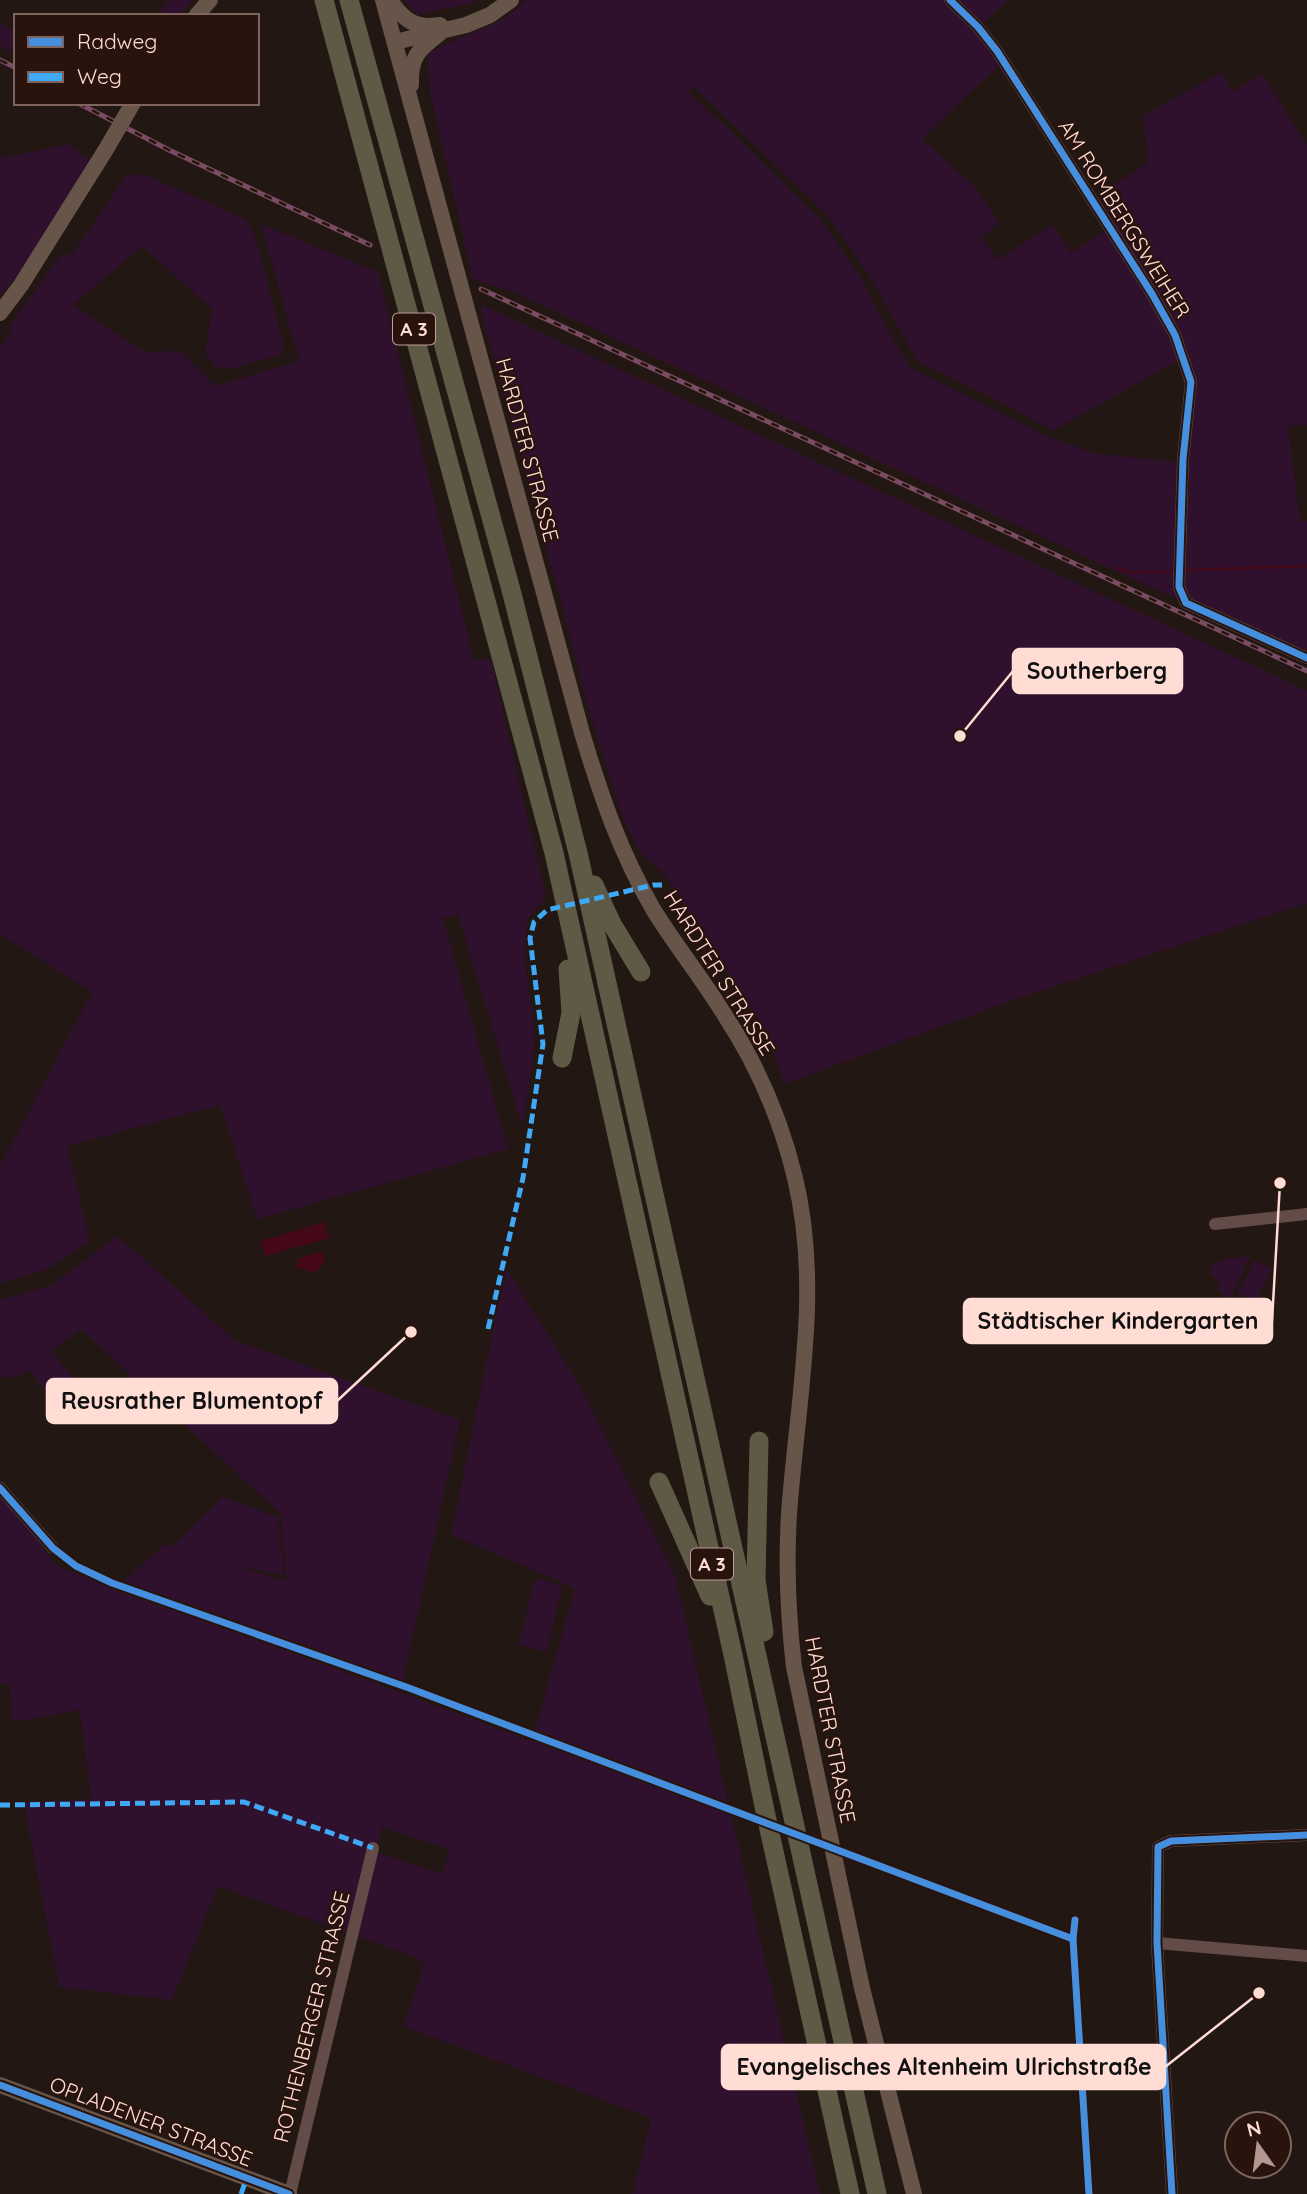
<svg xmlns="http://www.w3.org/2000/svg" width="1307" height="2194" viewBox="0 0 1307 2194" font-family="Quicksand,sans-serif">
	<rect width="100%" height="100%" fill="#221713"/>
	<g fill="#30112d" fill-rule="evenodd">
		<path d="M 169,0 L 193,0 L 179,16 L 158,16 Z"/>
		<path d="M 404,0 L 479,0 L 470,4 L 417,14 Z"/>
		<path d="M 526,0 L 944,0 L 974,29 L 999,65 L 922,139 L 977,189 L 1000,223 L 981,237 L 997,260 L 1052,225 L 1071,253 L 1108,229 L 1171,336 L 1180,359 L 1053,431 L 986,394 L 918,362 L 868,273 L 826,214 L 694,87 L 688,92 L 733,133 L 821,220 L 861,278 L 895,343 L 910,367 L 1046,436 L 1093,453 L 1174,462 L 1178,472 L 1186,558 L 1190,448 L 1196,380 L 1178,330 L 1097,195 L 1148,163 L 1143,116 L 1221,72 L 1232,92 L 1262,74 L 1307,145 L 1307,425 L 1288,426 L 1300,521 L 1307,521 L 1307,650 L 1185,603 L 512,291 L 473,279 L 430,93 L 428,53 C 458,36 502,27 526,0 Z"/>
		<path d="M 957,0 L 1008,0 L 983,23 Z"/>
		<path d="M 0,23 L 16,31 L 16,54 L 0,45 Z"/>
		<path d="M 69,144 L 90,161 L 19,274 L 0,296 L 0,155 L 4,158 Z"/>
		<path d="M 126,175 L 145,175 L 245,219 L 255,236 L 284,345 L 280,355 L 230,369 L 217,368 L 205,353 L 212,309 L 142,246 L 73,305 L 145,352 L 181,351 L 215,386 L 299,361 L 261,224 L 378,272 L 474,660 L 491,660 L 546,897 L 527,920 L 525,960 L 535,1038 L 523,1129 L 458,915 L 443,918 L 508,1149 L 257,1219 L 220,1105 L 67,1146 L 90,1241 L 46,1270 L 0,1283 L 0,1166 L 92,992 L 0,934 L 0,346 L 11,334 L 8,328 L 60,256 L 73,253 Z"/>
		<path d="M 482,305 L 1307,691 L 1307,903 L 1019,998 L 784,1084 L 763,1027 L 664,874 L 638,850 L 621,813 L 588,707 L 566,620 L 482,316 Z"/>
		<path d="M 117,1236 L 236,1341 L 460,1420 L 403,1681 L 122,1583 L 165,1544 L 173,1546 L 223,1497 L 278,1517 L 284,1575 L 229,1564 L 286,1581 L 281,1514 L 81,1329 L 52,1351 L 85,1395 L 63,1413 L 28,1369 L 17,1378 L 0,1376 L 0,1300 L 52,1285 Z"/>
		<path d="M 1250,1256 L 1231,1298 L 1222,1295 L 1223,1292 L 1217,1290 L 1220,1279 L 1210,1276 L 1213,1264 L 1225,1259 Z"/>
		<path d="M 1254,1260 L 1272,1268 L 1256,1301 L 1238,1293 Z"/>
		<path d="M 506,1268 L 582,1389 L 675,1576 L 820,2194 L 633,2194 L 651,2118 L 403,2026 L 425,1964 L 414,1957 L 218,1886 L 172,2000 L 59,1987 L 24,1803 L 91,1799 L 80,1710 L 12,1722 L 9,1684 L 0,1684 L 0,1492 L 57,1566 L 532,1741 L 575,1588 L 451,1535 ZM 382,1827 L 449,1849 L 443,1874 L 376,1852 Z"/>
		<path d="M 539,1578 L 562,1587 L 547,1652 L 519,1645 L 534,1581 Z"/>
	</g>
	<g fill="#450819">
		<path d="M 324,1222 L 329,1238 L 265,1256 L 261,1241 Z"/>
		<path d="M 318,1252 L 323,1254 L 325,1262 L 314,1273 L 296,1267 L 298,1259 Z"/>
	</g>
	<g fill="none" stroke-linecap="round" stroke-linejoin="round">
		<g stroke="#450819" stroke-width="2.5">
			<path d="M 1117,568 L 1131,573 L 1172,571"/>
			<path d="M 1186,570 L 1307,566"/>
		</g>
		<g stroke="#634b48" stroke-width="12">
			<path d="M 950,0 L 978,27 L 997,51 L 1152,294 L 1175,335 L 1191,382 L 1183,459 L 1179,587 L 1186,603 L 1307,658"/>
			<path d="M 1215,1224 L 1307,1214"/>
			<path d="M 0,1488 L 53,1548"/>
			<path d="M 1157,1943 L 1307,1956"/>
			<path d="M 290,2194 L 373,1848"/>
			<path d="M 1172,2194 L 1157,1943 L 1158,1847 L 1171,1841 L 1307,1835"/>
		</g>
		<g stroke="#685549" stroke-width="16">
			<path d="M 383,0 L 582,733 C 601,796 620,852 653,909 C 675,945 702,978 724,1014 C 757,1064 781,1120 795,1178 C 822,1290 797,1402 789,1514 C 786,1565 788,1616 794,1667 L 862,1988 L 914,2194"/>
			<path d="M 390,0 C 403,20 415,29 440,25"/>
			<path d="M 196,16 L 210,0"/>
			<path d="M 395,42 L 466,25 L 490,15 L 511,0"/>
			<path d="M 411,85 C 410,57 418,50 439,34"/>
			<path d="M 0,313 L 21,285 L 105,151"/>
			<path d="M 0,2085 L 289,2194"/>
		</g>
		<g stroke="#5e5a45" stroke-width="19">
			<path d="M 324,0 L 554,853 L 733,1655 L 765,1811 L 850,2194"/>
			<path d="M 349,0 L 511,590 L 578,853 L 877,2194"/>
			<path d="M 594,885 L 612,924 L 641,972"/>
			<path d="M 562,1058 L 571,1013 L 568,969"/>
			<path d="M 759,1441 L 756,1580 L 764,1632"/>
			<path d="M 659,1482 L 710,1596"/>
		</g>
		<defs>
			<g id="rail">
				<path d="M 0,60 L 16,68"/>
				<path d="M 78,103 L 169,150 L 370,245"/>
				<path d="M 481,289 L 1307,671"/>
			</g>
		</defs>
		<use href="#rail" stroke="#7a4c63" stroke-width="5"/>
		<use href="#rail" stroke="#28140d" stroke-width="2.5" stroke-dasharray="8" stroke-linecap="butt"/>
		<path stroke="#685549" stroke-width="16" d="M 105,151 L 133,103"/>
		<g stroke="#3fa9f5" stroke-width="5" stroke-dasharray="10 5" stroke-linecap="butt">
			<path d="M 488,1329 L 523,1178 L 543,1044 L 530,938 L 534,922 L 547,910 L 653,885 L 662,885"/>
			<path d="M 0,1805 L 244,1802 L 373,1848"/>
			<path d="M 241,2194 L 247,2177"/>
		</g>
		<defs>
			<g id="cycleway">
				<path d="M 950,0 L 978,27 L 997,51 L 1152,294 L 1175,335 L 1191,382 L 1183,459 L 1179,587 L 1186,603 L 1307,658"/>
				<path d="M 0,1488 L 53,1548 L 76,1566 L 112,1583 L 409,1688 L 1073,1939"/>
				<path d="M 1075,1920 L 1073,1939 L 1089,2194"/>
				<path d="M 0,2085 L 289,2194"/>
				<path d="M 1172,2194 L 1157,1943 L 1158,1847 L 1171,1841 L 1307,1835"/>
			</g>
		</defs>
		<use href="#cycleway" stroke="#28140d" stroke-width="11"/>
		<use href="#cycleway" stroke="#468fdf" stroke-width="7"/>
	</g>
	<g text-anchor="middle" stroke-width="5" stroke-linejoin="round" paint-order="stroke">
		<g fill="#28140d" stroke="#bea098" stroke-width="2">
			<rect x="393" y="313.5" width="42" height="31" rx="5"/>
			<rect x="691" y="1548.5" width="42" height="31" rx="5"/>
		</g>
		<g font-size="19" font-weight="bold" fill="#ffdcd4">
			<text x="414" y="336">A 3</text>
			<text x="712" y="1571">A 3</text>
		</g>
		<g font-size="21" fill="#ffdcd4" stroke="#28140d">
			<text transform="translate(1124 219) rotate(58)" y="7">AM ROMBERGSWEIHER</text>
			<text transform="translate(527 450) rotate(75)" y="7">HARDTER STRASSE</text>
			<text transform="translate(719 973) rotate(58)" y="7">HARDTER STRASSE</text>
			<text transform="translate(830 1730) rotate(79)" y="7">HARDTER STRASSE</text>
			<text transform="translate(312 2017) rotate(-76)" y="7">ROTHENBERGER STRASSE</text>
			<text transform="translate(151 2122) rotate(21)" y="7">OPLADENER STRASSE</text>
		</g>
	</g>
	<path fill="none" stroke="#ffdcd4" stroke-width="2.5" d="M960 736L1013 671M1280 1183L1272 1321M411 1332L337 1401M1259 1993L1165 2067"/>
	<g fill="#ffdcd4" stroke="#28140d" stroke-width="2.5">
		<circle cx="960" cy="736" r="7"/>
		<circle cx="1280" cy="1183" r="7"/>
		<circle cx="411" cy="1332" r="7"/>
		<circle cx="1259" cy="1993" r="7"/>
	</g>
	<g fill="#ffdcd4" stroke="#ffdcd4" stroke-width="2.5">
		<rect x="1013" y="649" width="169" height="44" rx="7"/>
		<rect x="964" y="1299" width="308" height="44" rx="7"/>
		<rect x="47" y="1379" width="290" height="44" rx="7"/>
		<rect x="722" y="2045" width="443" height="44" rx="7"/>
	</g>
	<g font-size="23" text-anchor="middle" font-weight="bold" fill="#111">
		<text x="1097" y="679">Southerberg</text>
		<text x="1118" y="1329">Städtischer Kindergarten</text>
		<text x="192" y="1409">Reusrather Blumentopf</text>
		<text x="944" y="2075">Evangelisches Altenheim Ulrichstraße</text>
	</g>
	<rect x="14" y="14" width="245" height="91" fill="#28140d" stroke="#7e645d" stroke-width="2"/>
	<rect x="28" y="37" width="35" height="10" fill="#468fdf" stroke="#7e645d" stroke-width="2"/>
	<text x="77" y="49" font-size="21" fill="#ffdcd4">Radweg</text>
	<rect x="28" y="72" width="35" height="10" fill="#3fa9f5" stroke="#7e645d" stroke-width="2"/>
	<text x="77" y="84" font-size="21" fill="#ffdcd4">Weg</text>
	<g transform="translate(1258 2145) rotate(346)"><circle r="33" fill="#28140d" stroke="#7e645d" stroke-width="2"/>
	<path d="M0-5L12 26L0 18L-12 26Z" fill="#b29790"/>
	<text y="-10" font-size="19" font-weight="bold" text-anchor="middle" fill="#ffdcd4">N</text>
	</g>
</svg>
